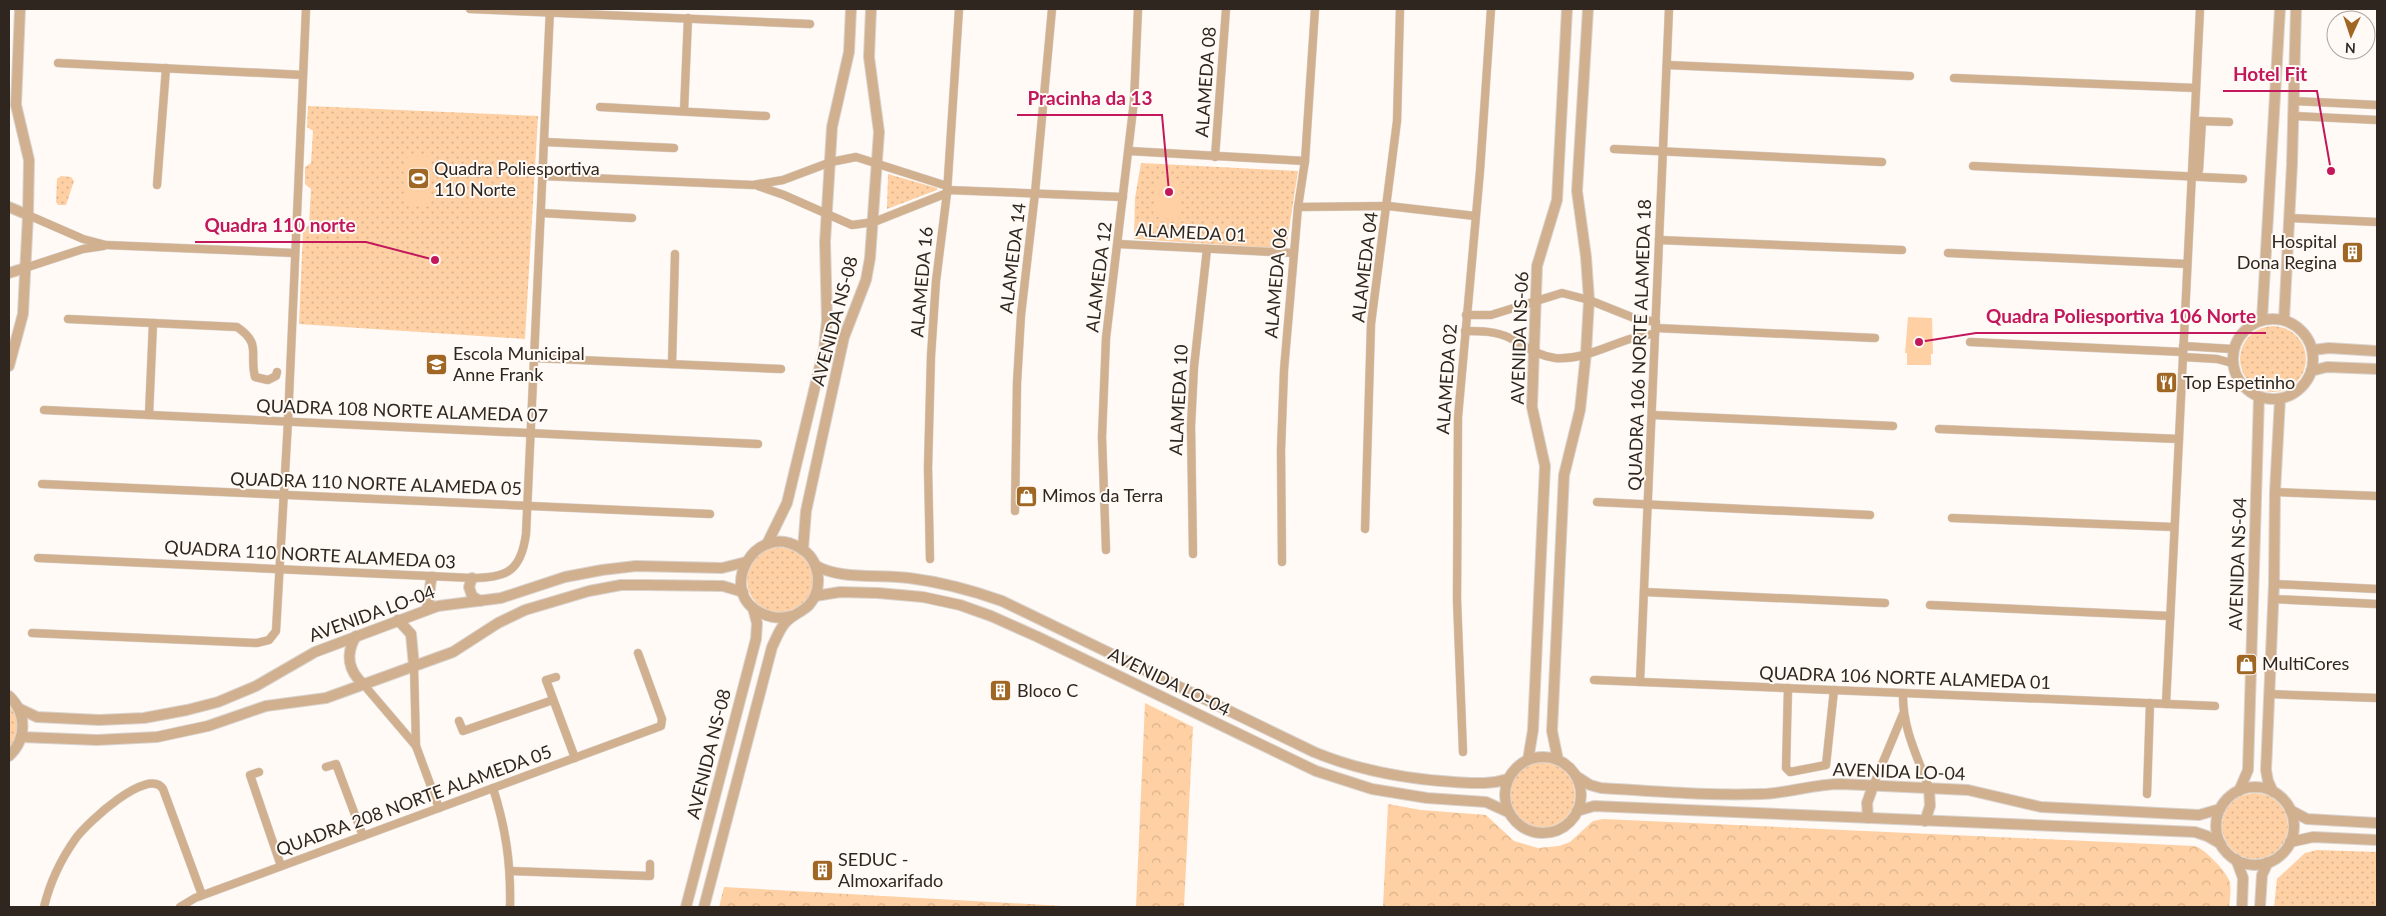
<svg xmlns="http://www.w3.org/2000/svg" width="2386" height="916" viewBox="0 0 2386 916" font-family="Lato,sans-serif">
	<defs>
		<pattern id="grass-dots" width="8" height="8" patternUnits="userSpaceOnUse" patternTransform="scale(1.25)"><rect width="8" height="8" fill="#fed0a4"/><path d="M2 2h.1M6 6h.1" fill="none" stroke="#dab38d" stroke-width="1.8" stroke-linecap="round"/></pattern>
		<pattern id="forest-crowns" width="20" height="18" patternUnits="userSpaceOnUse" patternTransform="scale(1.25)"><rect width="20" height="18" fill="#fed0a4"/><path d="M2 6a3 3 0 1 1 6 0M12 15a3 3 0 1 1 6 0" fill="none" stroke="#dab38d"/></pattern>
	</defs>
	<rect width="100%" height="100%" fill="#fffaf6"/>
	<g fill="url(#grass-dots)">
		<path d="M 308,106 L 538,116 L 525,339 L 299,324 L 303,230 L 309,225 L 311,189 L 305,184 L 305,167 L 311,163 L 313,131 L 307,127 Z"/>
		<path d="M 1141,163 L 1298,171 L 1286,249 L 1134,239 L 1135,198 Z"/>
		<path d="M 888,174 L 937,188 L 937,190 L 887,209 Z"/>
		<path d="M 61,176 L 71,177 L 74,181 L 66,205 L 58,205 L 56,202 L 57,179 Z"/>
		<circle cx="2273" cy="359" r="33"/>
		<circle cx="780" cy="580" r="33"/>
		<path d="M 9,702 C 20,718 20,733 9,750 Z"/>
		<circle cx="1542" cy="795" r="33"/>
		<circle cx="2255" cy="826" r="33"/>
		<path d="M 2317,850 L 2377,852 L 2377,907 L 2274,907 L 2277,879 L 2305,853 Z"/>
	</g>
	<g fill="url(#forest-crowns)">
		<path d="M 1145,703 L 1193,727 L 1184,907 L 1136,907 Z"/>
		<path d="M 1388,804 L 1421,810 L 1486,815 L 1514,841 L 1538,848 L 1559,846 L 1570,842 L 1593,821 L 1603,819 L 2195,846 C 2204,848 2229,874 2230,883 C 2231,890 2230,900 2229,907 L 1383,907 Z"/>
		<path d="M 724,887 L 1081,907 L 719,907 Z"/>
	</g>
	<g fill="#fed0a4">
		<path d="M 407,156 L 431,157 L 430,170 L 433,171 L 428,205 L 405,204 L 405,188 L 403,188 Z"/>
		<path d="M 1156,180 L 1183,183 L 1178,220 L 1153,216 Z"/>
		<path d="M 1908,317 L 1932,318 L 1933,354 L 1931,354 L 1931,365 L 1907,365 L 1907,353 L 1905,353 Z"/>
	</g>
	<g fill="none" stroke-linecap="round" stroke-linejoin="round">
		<defs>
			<g id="minor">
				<path d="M 470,9 L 810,24"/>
				<path d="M 58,63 L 303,75"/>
				<path d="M 1667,65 L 1910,76"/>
				<path d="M 1954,78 L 2196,88"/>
				<path d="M 2294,101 L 2377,105"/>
				<path d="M 600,107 L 766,116"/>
				<path d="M 684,111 L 688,18"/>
				<path d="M 2294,116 L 2377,120"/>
				<path d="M 2199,121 L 2229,122"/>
				<path d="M 545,142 L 674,148"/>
				<path d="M 1614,149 L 1882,162"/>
				<path d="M 1129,151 L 1305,161"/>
				<path d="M 1215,157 L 1226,9"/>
				<path d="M 1973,166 L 2243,179"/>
				<path d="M 2199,170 L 2202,121"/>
				<path d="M 543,176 L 753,185 L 783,180 L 831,162 L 856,157 L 947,186"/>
				<path d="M 157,185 L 166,68"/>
				<path d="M 758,186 L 784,195 L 852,225 L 874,222 L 947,193"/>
				<path d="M 947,190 L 1123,197"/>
				<path d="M 1298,207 L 1388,206 L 1475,216"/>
				<path d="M 541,213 L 632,218"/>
				<path d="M 28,215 L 83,239 L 106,245 L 295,253"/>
				<path d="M 2290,218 L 2377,222"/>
				<path d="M 1659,240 L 1902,250"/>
				<path d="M 1118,244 L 1293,253"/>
				<path d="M 1948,253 L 2187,264"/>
				<path d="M 25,268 L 83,249 L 103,246"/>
				<path d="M 1466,315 L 1491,315 L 1562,293 L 1589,300 L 1634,318 L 1656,322"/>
				<path d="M 68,319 L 237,327 C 262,344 249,353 255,377 L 268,380 L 276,376 L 277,372"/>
				<path d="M 1656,328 L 1875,338"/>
				<path d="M 1465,331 C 1480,331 1496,331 1510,338 C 1525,346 1538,356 1555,358 C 1590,361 1621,336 1655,334"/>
				<path d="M 1970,342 L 2183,352"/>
				<path d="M 2183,346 L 2232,349"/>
				<path d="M 2183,357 L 2217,359 L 2232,363"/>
				<path d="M 535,358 L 781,369"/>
				<path d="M 672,364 L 675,254"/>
				<path d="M 44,410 L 758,444"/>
				<path d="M 149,415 L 153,323"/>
				<path d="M 1652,415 L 1893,426"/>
				<path d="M 1939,429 L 2179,439"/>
				<path d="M 42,484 L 710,514"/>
				<path d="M 2275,492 L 2377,496"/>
				<path d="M 1597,502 L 1870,515"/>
				<path d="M 1015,511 L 1017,383 L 1021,315 L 1035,193 L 1052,9"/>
				<path d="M 1952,518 L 2174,527"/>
				<path d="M 1365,529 L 1371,324 L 1397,121 L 1400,9"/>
				<path d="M 1106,550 L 1102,437 L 1106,338 L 1134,101 L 1138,9"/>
				<path d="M 1193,554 L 1191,426 L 1194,367 L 1207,249"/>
				<path d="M 38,558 L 472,578 C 507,578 521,571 526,534 L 550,9"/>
				<path d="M 930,559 L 928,468 L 931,356 L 936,281 L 947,193 L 959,9"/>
				<path d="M 1282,562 L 1281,450 L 1284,370 L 1298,207 L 1305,161 L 1315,9"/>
				<path d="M 2274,584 L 2377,589"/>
				<path d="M 1644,592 L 1885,603"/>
				<path d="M 2273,599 L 2377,604"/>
				<path d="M 1930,605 L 2170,616"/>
				<path d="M 32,633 L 257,643 L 269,640 L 276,631 L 288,421 L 306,9"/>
				<path d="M 414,666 L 416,746 L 439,808"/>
				<path d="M 556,677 L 546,680 L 575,758"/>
				<path d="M 1594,680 L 2215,706"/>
				<path d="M 1640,682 L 1669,9"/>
				<path d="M 364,685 L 416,746"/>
				<path d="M 1788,688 L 1786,768 L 1790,772 L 1826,765 L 1834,690"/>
				<path d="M 1903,693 C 1902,727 1917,756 1929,788"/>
				<path d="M 2269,694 L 2377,698"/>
				<path d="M 2166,704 L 2200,9"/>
				<path d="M 459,721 L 463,731 L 553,700"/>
				<path d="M 1463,752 L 1457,600 L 1458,417 L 1480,171 L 1491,9"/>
				<path d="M 326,767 L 336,764 L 363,836"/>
				<path d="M 259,772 L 250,775 L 281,866"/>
				<path d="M 1873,786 L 1903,714"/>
				<path d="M 493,788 C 506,829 511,864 510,907"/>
				<path d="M 2147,794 L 2150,703"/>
				<path d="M 510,871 L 650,876 L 650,864"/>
				<path d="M 44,907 C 50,882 61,859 76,838 C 87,823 148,766 163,789 L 202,895"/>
				<path d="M 180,907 L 195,898 L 661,726 L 662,719 L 638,653"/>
			</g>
			<g id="tertiary">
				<path d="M 9,207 L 28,215"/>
				<path d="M 9,273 L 25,268"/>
				<circle cx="2273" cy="359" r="40"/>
				<path d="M 2262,320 L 2280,9"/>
				<path d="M 2284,320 L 2292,164 L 2296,9"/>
				<path d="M 2313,350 L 2329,348 L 2377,351"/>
				<path d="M 9,366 L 23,314 L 28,215 L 29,160 L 16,105 L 20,9"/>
				<path d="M 2311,371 L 2327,367 L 2377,369"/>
				<path d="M 767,544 L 787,503 L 824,349 L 827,320 L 825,242 L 832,127 L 849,52 L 851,9"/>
				<path d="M 803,549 L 806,511 L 844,337 L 866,280 L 870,258 L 879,132 L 869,57 L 871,9"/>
				<path d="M 815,565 C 838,580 881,574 909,578 C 941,582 971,590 1002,601 L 1314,752 C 1360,771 1405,779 1454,782 C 1473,783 1489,785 1508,779"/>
				<path d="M 472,578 L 469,587 L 472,596 L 480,601"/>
				<path d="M 815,596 L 840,592 L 878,593 L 923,597 L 960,605 L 991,616 L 1038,637 L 1316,771 L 1372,789 L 1427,798 L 1486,802 L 1508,812"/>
				<path d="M 426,610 C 432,600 428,588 432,577"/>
				<path d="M 398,620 L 411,634 L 414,666"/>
				<path d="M 356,636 C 345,654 348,671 364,685"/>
				<path d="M 9,696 C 27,713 27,739 9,756"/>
				<path d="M 20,709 L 37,717 L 99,720 L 144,718 L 187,710 L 218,702 L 256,686 L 315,652 L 438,606 L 501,598 L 565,577 L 602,570 L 636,566 L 722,568 L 746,562"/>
				<path d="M 21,737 L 97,740 L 157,737 L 208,726 L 266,706 L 326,698 L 453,652 L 498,623 L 525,610 L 589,591 L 621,585 L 645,585 L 723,586 L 743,592"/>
				<circle cx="1543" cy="795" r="38"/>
				<path d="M 1528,760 L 1533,730 L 1545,466 L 1532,407 L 1537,266 L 1557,200 L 1567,9"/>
				<path d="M 1558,760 L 1552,731 L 1564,475 L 1580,410 L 1586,353 L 1589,300 L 1586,257 L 1577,191 L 1588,9"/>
				<path d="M 1576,776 L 1590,785 L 1601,788 C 1655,791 1708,796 1762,794 C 1789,793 1814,784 1841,784 L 1968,790 L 2041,807 L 2199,815 L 2220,809"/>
				<circle cx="2255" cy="826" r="39"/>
				<path d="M 2239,791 L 2248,770 L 2259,397"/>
				<path d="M 2273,792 L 2268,781 L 2266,770 L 2274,584 L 2275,492 L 2280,399"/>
				<path d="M 2290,810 L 2307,819 L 2377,823"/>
				<path d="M 1577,811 L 1594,806 L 2195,832 L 2207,836 L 2221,844"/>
				<path d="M 1868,818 L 1867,803 L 1873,786"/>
				<path d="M 1925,821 L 1930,806 L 1929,788"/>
				<path d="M 2290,842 L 2313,837 L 2377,840"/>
				<path d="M 2236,859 L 2243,878 L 2242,907"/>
				<path d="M 686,907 L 756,639 L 757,623 L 753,608"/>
				<path d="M 704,907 L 772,647 C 776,639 779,630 785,623 C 792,615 802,612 809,605 C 824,588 820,559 800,548 C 755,520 716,592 761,613 C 771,618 781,619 791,616"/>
				<path d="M 2260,907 L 2262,875 L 2268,862"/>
			</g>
		</defs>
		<use href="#minor" stroke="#dad4cf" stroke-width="9"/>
		<use href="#tertiary" stroke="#dad4cf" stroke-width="12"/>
		<use href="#minor" stroke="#d1b090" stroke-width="8"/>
		<use href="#tertiary" stroke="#d1b090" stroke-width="10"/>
	</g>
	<defs>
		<symbol id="stadium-square" viewBox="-11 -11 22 22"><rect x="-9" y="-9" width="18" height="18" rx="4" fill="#9f6624" stroke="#fffaf6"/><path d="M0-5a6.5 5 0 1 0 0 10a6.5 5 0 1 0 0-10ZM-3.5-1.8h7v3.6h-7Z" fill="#fff"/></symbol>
		<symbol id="building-square" viewBox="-11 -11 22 22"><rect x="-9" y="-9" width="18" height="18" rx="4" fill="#9f6624" stroke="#fffaf6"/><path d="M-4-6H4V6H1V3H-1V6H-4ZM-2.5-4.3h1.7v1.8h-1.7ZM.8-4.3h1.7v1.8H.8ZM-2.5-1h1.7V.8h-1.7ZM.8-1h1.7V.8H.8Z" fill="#fff"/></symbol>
		<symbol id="school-square" viewBox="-11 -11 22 22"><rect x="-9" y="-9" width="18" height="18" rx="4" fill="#9f6624" stroke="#fffaf6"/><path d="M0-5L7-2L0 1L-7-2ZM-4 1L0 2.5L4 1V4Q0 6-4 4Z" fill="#fff"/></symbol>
		<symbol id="restaurant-square" viewBox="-11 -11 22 22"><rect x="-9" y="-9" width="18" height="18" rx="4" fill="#9f6624" stroke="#fffaf6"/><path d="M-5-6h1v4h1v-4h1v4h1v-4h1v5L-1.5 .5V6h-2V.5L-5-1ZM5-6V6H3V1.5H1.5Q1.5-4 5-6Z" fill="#fff"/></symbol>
		<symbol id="shop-square" viewBox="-11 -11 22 22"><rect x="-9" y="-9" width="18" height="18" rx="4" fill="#9f6624" stroke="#fffaf6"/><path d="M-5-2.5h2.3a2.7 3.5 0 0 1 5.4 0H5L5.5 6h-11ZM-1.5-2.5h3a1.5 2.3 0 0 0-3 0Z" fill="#fff"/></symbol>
	</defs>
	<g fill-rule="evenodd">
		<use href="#stadium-square" x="406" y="166" width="25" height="25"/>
		<use href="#building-square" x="2340" y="240" width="25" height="25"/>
		<use href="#school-square" x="424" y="352" width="25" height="25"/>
		<use href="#restaurant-square" x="2154" y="370" width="25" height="25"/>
		<use href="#shop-square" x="1014" y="484" width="25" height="25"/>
		<use href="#shop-square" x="2234" y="652" width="25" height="25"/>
		<use href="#building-square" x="988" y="678" width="25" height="25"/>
		<use href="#building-square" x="810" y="858" width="25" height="25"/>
	</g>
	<g text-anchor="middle" stroke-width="4" stroke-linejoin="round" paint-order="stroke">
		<g font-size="18" fill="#2f271f" stroke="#fffaf6">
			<text transform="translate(1206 82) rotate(-86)" y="6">ALAMEDA 08</text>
			<text transform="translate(1191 233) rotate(3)" y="6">ALAMEDA 01</text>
			<text transform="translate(1013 258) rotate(-83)" y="6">ALAMEDA 14</text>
			<text transform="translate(1365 267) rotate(-83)" y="6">ALAMEDA 04</text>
			<text transform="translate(1099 277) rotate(-83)" y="6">ALAMEDA 12</text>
			<text transform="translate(922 282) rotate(-85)" y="6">ALAMEDA 16</text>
			<text transform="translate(1276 283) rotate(-85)" y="6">ALAMEDA 06</text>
			<text transform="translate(835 321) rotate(-75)" y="6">AVENIDA NS-08</text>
			<text transform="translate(1520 338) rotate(-88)" y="6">AVENIDA NS-06</text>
			<text transform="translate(1640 345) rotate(-88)" y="6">QUADRA 106 NORTE ALAMEDA 18</text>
			<text transform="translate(1447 379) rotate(-86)" y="6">ALAMEDA 02</text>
			<text transform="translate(1179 400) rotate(-87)" y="6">ALAMEDA 10</text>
			<text transform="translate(402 411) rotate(2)" y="6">QUADRA 108 NORTE ALAMEDA 07</text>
			<text transform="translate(376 484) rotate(2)" y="6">QUADRA 110 NORTE ALAMEDA 05</text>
			<text transform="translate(310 555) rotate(3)" y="6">QUADRA 110 NORTE ALAMEDA 03</text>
			<text transform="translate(2238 564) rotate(-88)" y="6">AVENIDA NS-04</text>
			<text transform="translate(372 614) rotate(-20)" y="6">AVENIDA LO-04</text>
			<text transform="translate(1905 678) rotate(2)" y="6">QUADRA 106 NORTE ALAMEDA 01</text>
			<text transform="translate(1169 682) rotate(26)" y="6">AVENIDA LO-04</text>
			<text transform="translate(709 754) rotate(-76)" y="6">AVENIDA NS-08</text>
			<text transform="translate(1899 772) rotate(2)" y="6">AVENIDA LO-04</text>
			<text transform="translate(414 801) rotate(-20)" y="6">QUADRA 208 NORTE ALAMEDA 05</text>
		</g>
		<g font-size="18" fill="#2f271f" stroke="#fffaf6" text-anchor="start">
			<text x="434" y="175">Quadra Poliesportiva<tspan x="434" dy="21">110 Norte</tspan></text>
			<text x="2337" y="248" text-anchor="end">Hospital<tspan x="2337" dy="21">Dona Regina</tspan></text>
			<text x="453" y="360">Escola Municipal<tspan x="453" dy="21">Anne Frank</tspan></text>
			<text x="2183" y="389">Top Espetinho</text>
			<text x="1042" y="502">Mimos da Terra</text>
			<text x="2262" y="670">MultiCores</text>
			<text x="1017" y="697">Bloco C</text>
			<text x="838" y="866">SEDUC -<tspan x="838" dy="21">Almoxarifado</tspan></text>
		</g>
	</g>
	<path fill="none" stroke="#c2185b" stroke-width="2" d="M2331 171L2317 91H2223M1169 192L1162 115H1017M435 260L366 242H195M1919 342L1976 333H2266"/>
	<g fill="#c2185b" stroke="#fffaf6" stroke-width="2">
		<circle cx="2331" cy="171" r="5"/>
		<circle cx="1169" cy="192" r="5"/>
		<circle cx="435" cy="260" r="5"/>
		<circle cx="1919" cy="342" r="5"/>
	</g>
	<g font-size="19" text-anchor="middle" font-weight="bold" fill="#c2185b" stroke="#fffaf6" stroke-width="4" stroke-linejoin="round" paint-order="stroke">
		<text x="2270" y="81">Hotel Fit</text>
		<text x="1090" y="105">Pracinha da 13</text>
		<text x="280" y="232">Quadra 110 norte</text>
		<text x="2121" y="323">Quadra Poliesportiva 106 Norte</text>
	</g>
	<rect width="2386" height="916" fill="none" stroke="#2f271f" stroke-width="20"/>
	<g transform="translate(2351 35) rotate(183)"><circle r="24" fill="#fffaf6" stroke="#aca6a0"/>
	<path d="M0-4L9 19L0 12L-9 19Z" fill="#9f6624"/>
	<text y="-8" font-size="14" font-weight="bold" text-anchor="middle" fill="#2f271f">N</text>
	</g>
</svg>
